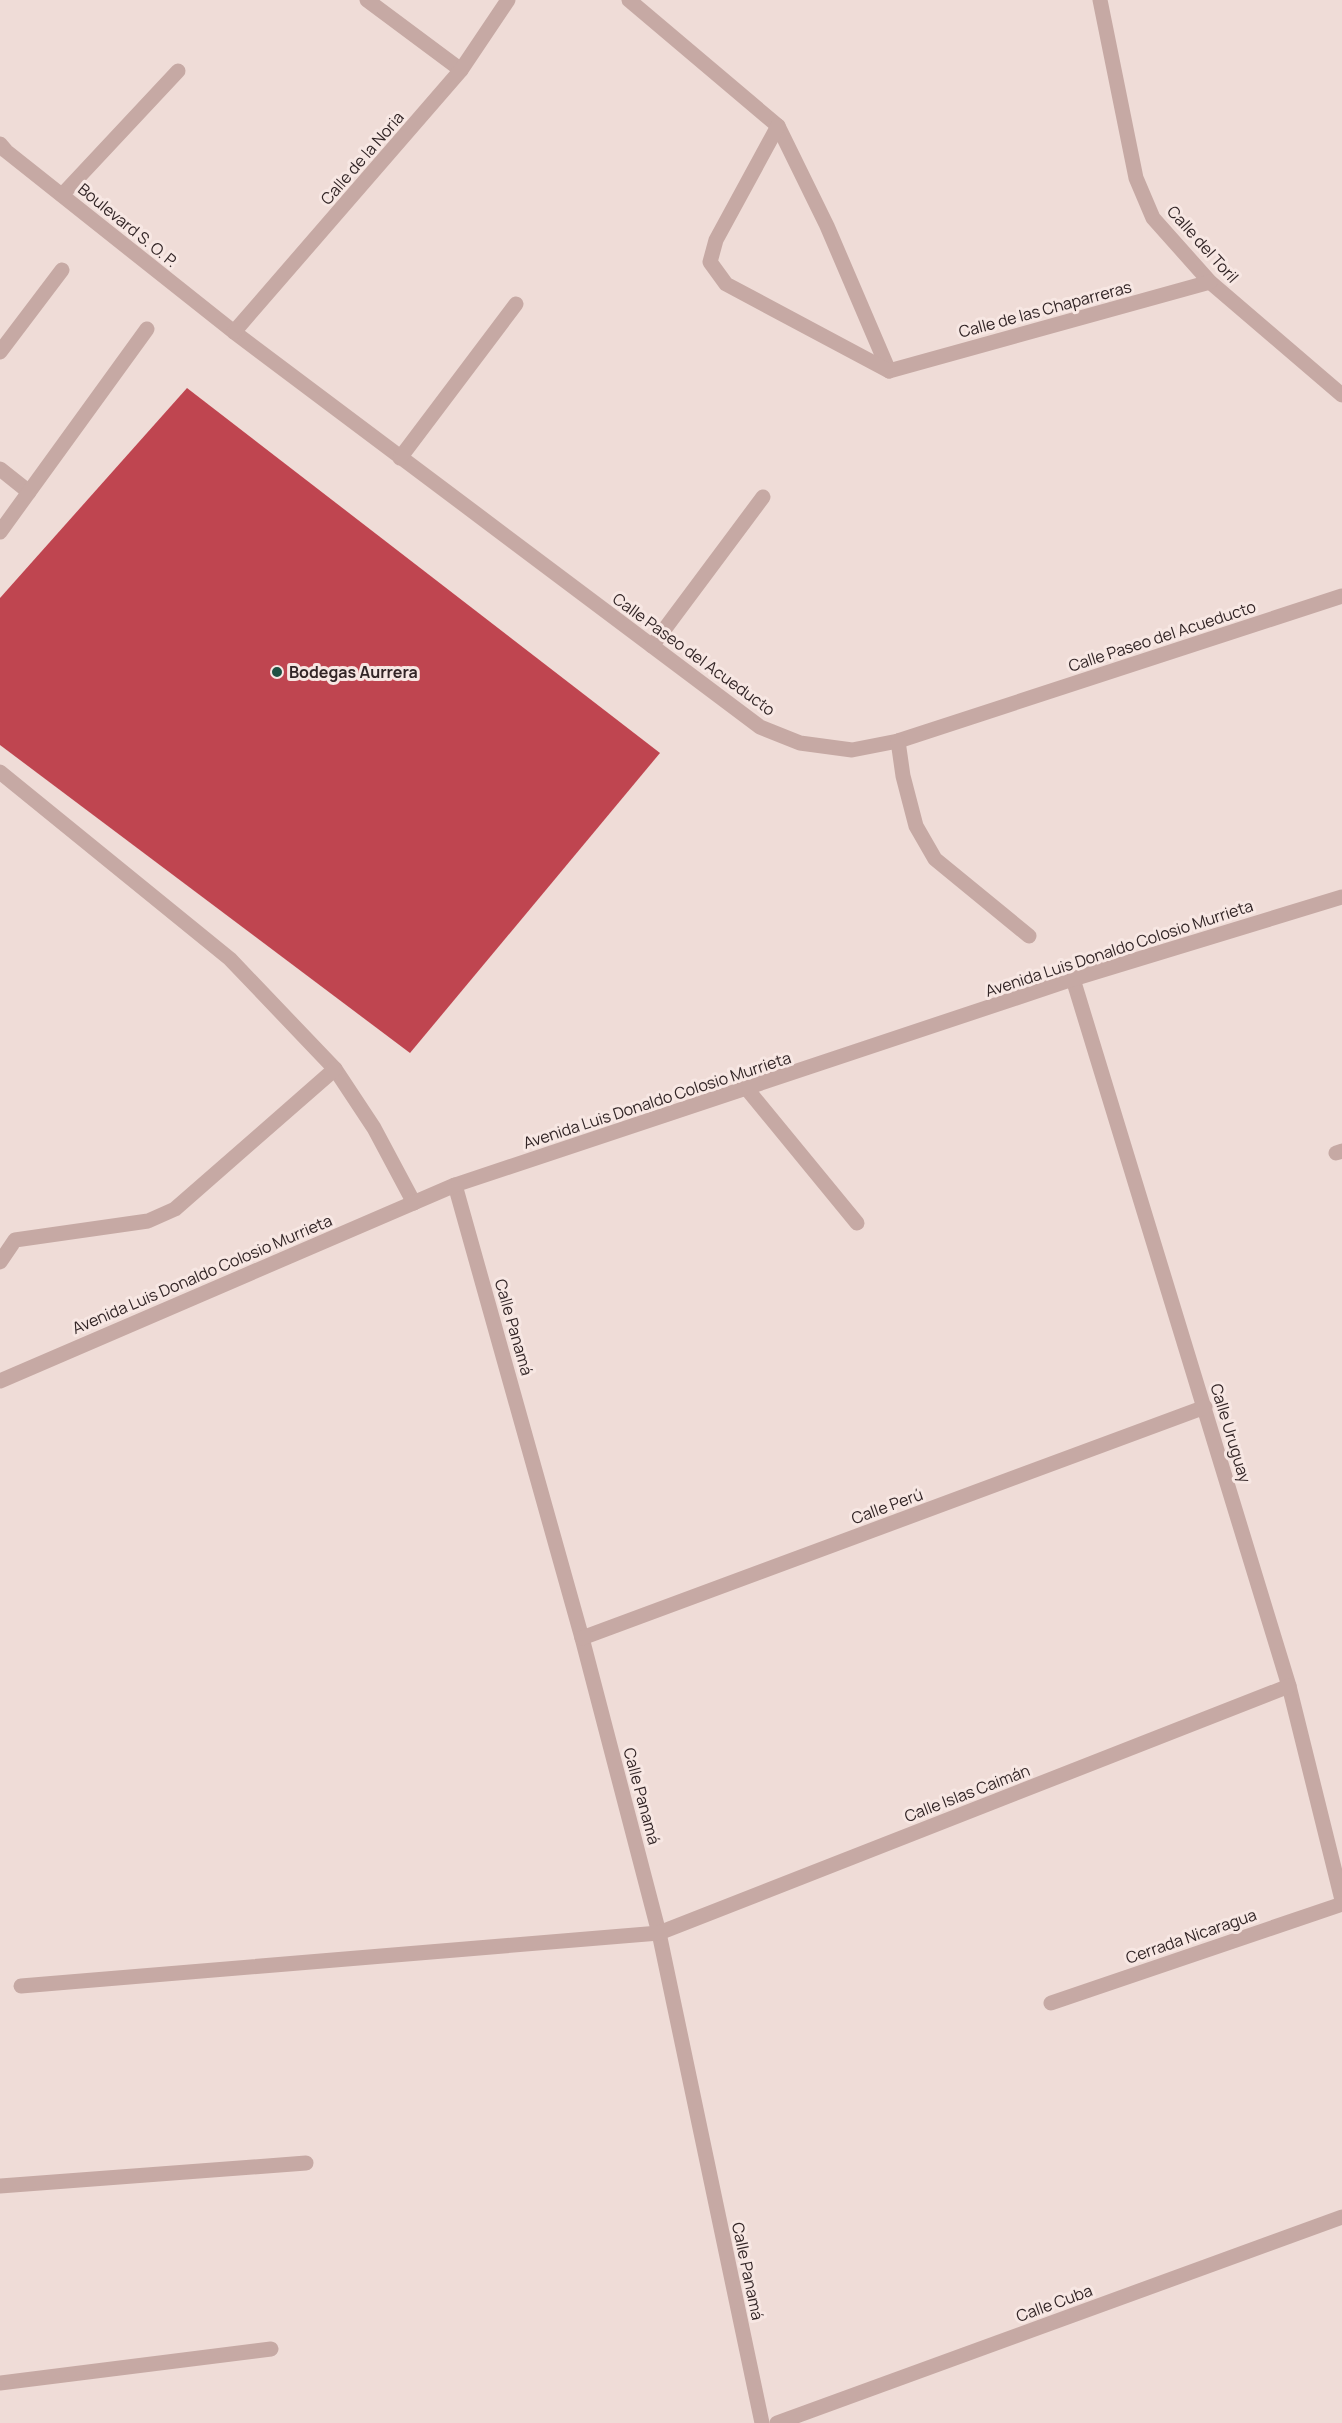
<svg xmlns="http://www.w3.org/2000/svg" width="1342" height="2423" viewBox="0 0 1342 2423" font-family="Manrope,sans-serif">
	<rect width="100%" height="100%" fill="#efdcd7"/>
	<path fill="#bf4550" d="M 187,388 L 660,753 L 410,1053 L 0,745 L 0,598 Z"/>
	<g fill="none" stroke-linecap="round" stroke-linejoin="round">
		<g stroke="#c6a9a4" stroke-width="15">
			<path d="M 367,0 L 461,70"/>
			<path d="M 629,0 L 778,126 L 827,226 L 889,371"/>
			<path d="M 1100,0 L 1136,178 L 1153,218 L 1210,282 L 1342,395"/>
			<path d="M 778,126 L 716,240 L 710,262 L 726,284 L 889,371 L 1210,282"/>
			<path d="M 0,144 L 6,151 L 234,332 L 760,727 L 800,743 L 852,750 L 898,741 L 1342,596"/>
			<path d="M 62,195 L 178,71"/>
			<path d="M 234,332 L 461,70 L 508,0"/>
			<path d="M 0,352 L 62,270"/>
			<path d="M 400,458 L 516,304"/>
			<path d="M 0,469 L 29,492"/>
			<path d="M 0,532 L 147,329"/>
			<path d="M 652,646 L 763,497"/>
			<path d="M 898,741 L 903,776 L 916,826 L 935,859 L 1029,936"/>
			<path d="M 0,772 L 230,959 L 335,1069 L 374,1128 L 414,1203"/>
			<path d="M 1073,979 L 1289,1686 L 1342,1900"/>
			<path d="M 747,1089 L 857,1223"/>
			<path d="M 1336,1153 L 1342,1151"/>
			<path d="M 455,1185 L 582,1638 L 659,1933 L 762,2423"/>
			<path d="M 0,1262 L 15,1240 L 148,1221 L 175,1209 L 335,1069"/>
			<path d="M 0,1381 L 455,1185 L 1073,979 L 1342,897"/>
			<path d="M 582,1638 L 1205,1407"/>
			<path d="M 21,1986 L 659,1933 L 1289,1686"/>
			<path d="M 1051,2003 L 1342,1904"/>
			<path d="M 0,2186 L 306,2163"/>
			<path d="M 0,2383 L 271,2349"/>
			<path d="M 777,2423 L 1342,2217"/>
		</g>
	</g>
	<circle fill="#1e5143" stroke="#f7e7e3" stroke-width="2" cx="277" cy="672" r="6"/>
	<g text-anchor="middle" stroke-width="6" stroke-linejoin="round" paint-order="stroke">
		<g font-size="16" fill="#322526" stroke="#f7e7e3">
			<text transform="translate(362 158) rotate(-49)" y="6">Calle de la Noria</text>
			<text transform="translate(128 225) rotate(39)" y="6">Boulevard S. O. P.</text>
			<text transform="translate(1203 244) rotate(48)" y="6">Calle del Toril</text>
			<text transform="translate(1045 309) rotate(-15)" y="6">Calle de las Chaparreras</text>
			<text transform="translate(1162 636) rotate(-18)" y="6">Calle Paseo del Acueducto</text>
			<text transform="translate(694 654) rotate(36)" y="6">Calle Paseo del Acueducto</text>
			<text transform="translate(1119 948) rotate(-18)" y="6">Avenida Luis Donaldo Colosio Murrieta</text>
			<text transform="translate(657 1100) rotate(-18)" y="6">Avenida Luis Donaldo Colosio Murrieta</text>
			<text transform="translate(202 1274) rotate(-23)" y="6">Avenida Luis Donaldo Colosio Murrieta</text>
			<text transform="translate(514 1327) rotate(74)" y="6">Calle Panamá</text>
			<text transform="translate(1231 1433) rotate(73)" y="6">Calle Uruguay</text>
			<text transform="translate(887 1506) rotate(-20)" y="6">Calle Perú</text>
			<text transform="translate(967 1793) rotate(-21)" y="6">Calle Islas Caimán</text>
			<text transform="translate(642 1796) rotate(75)" y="6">Calle Panamá</text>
			<text transform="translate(1191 1936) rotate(-19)" y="6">Cerrada Nicaragua</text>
			<text transform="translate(748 2271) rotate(78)" y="6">Calle Panamá</text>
			<text transform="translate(1054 2303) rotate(-20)" y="6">Calle Cuba</text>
		</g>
		<g font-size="16" font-weight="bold" fill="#322526" stroke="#f7e7e3" text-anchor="start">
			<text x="289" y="678">Bodegas Aurrera</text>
		</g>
	</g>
</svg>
